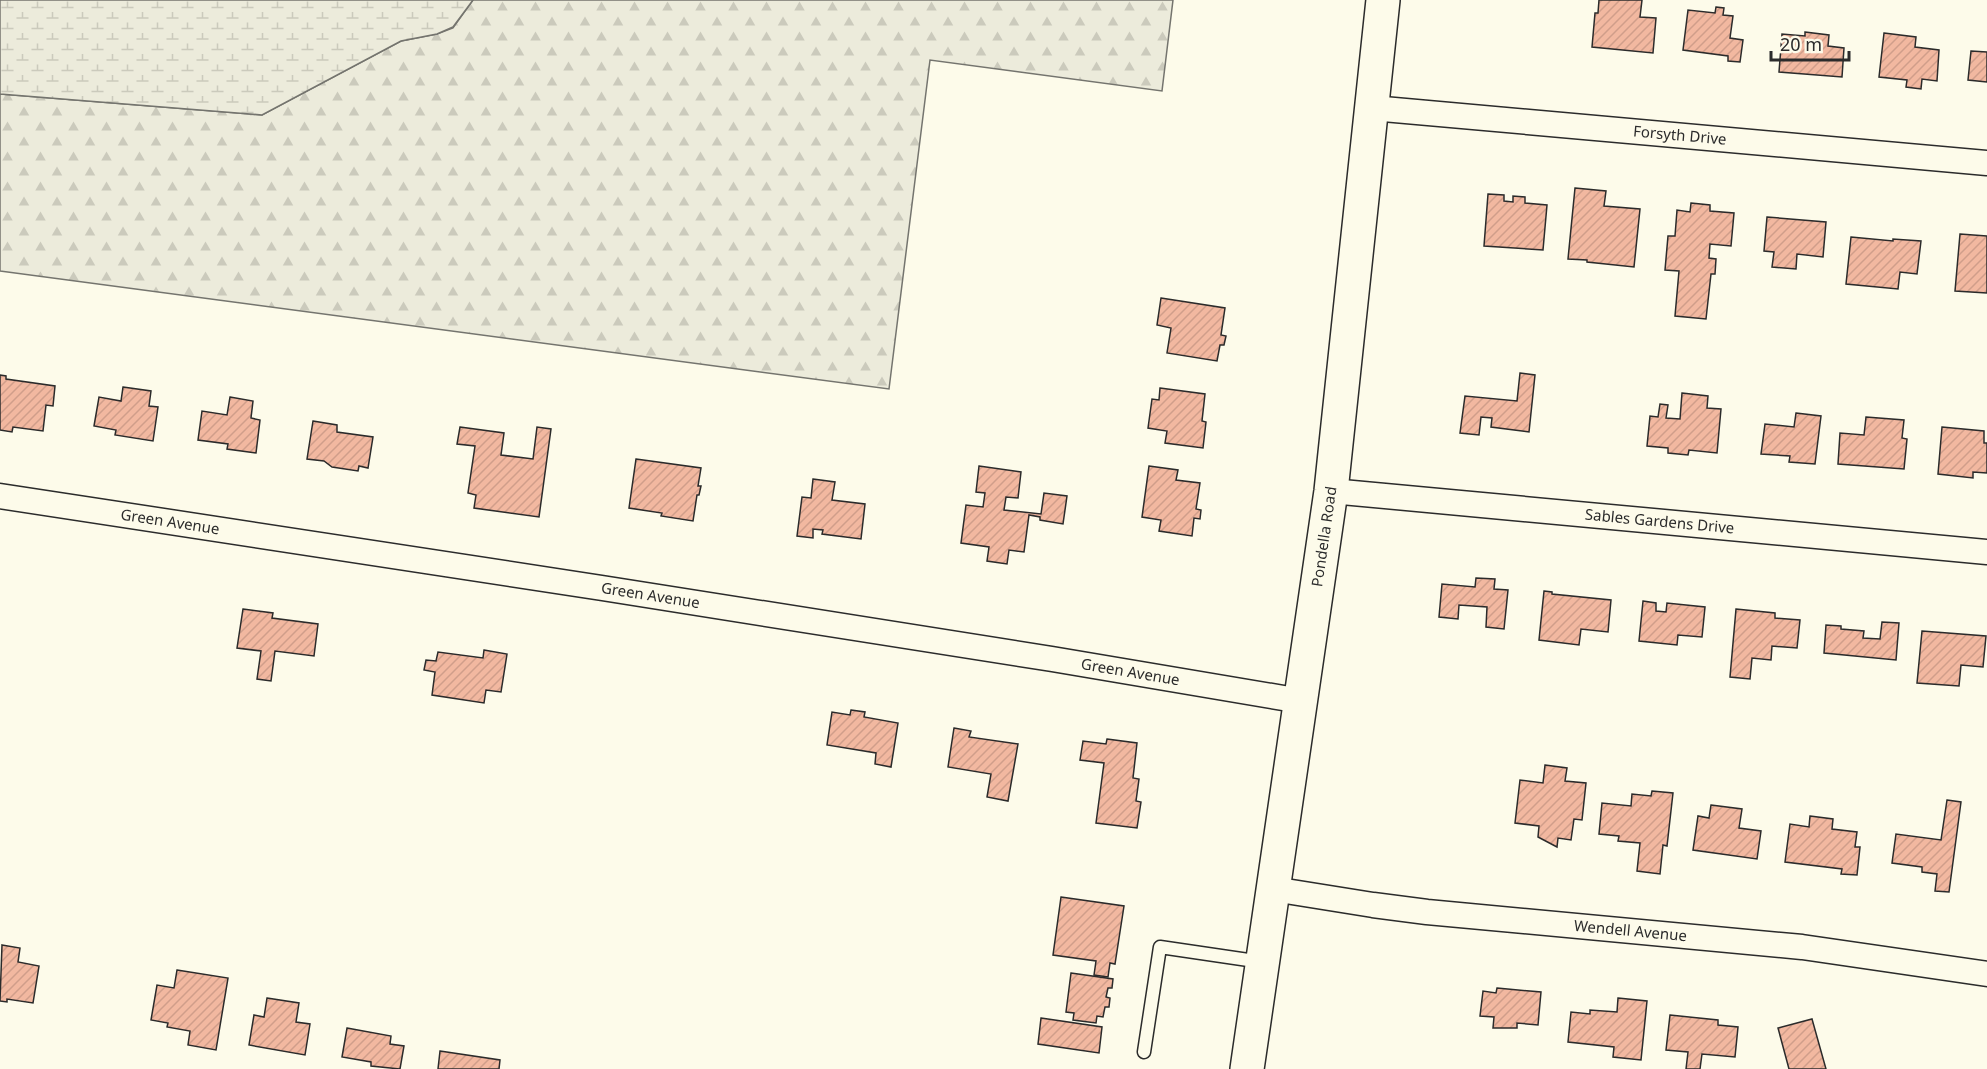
<svg xmlns="http://www.w3.org/2000/svg" width="1987" height="1069" viewBox="0 0 1987 1069" font-family="'Noto Sans',sans-serif">
	<defs>
		<pattern id="forest-firs" width="22" height="20" patternUnits="userSpaceOnUse" patternTransform="scale(1.5)"><rect width="22" height="20" fill="#ecebdb"/><path d="M5 1l3.5 6h-7zM16 11l3.5 6h-7z" fill="#cbcabc"/></pattern>
		<pattern id="wetland-marsh" width="20" height="14" patternUnits="userSpaceOnUse" patternTransform="scale(1.5)"><rect width="20" height="14" fill="#ecebdb"/><path d="M1 5h8M5 5V1M11 12h8M15 12V8" fill="none" stroke="#cbcabc"/></pattern>
		<pattern id="building-hatch" width="6" height="6" patternUnits="userSpaceOnUse" patternTransform="scale(1.5)"><rect width="6" height="6" fill="#f2b8a0"/><path d="M-1 1l2-2M0 6l6-6M5 7l2-2" fill="none" stroke="#d09e8a"/></pattern>
	</defs>
	<rect width="100%" height="100%" fill="#fdfbea"/>
	<path fill="url(#forest-firs)" stroke="#74746e" stroke-width="1.5" d="M 473,0 L 1173,0 L 1162,91 L 930,60 L 889,389 L 0,271 L 0,94 L 262,115 L 401,41 L 437,34 L 453,28 Z"/>
	<path fill="url(#wetland-marsh)" stroke="#74746e" stroke-width="1.5" d="M 0,0 L 473,0 L 453,27 L 437,34 L 401,41 L 262,115 L 0,94 Z"/>
	<g fill="url(#building-hatch)" stroke="#2b2b2b" stroke-width="1.5">
		<path d="M 1599,0 L 1642,0 L 1640,17 L 1656,18 L 1653,53 L 1592,47 L 1595,13 L 1598,13 Z"/>
		<path d="M 1716,7 L 1724,8 L 1723,15 L 1733,16 L 1730,38 L 1743,40 L 1740,62 L 1728,61 L 1728,56 L 1683,50 L 1688,10 L 1715,13 Z"/>
		<path d="M 1805,32 L 1829,35 L 1828,46 L 1844,48 L 1842,77 L 1779,72 L 1782,34 L 1805,36 Z"/>
		<path d="M 1884,33 L 1916,37 L 1915,47 L 1939,50 L 1937,81 L 1922,79 L 1921,89 L 1906,87 L 1907,80 L 1879,77 Z"/>
		<path d="M 1971,51 L 1987,52 L 1987,82 L 1968,80 Z"/>
		<path d="M 1575,188 L 1606,191 L 1604,206 L 1640,209 L 1634,267 L 1587,262 L 1587,260 L 1568,259 Z"/>
		<path d="M 1488,194 L 1504,195 L 1504,201 L 1513,202 L 1513,196 L 1525,197 L 1525,203 L 1547,205 L 1543,250 L 1484,246 Z"/>
		<path d="M 1691,203 L 1710,205 L 1710,211 L 1734,213 L 1731,246 L 1710,244 L 1709,258 L 1716,259 L 1715,274 L 1711,274 L 1706,319 L 1675,316 L 1679,271 L 1665,270 L 1668,236 L 1675,236 L 1677,210 L 1690,212 Z"/>
		<path d="M 1767,217 L 1826,222 L 1823,257 L 1797,254 L 1796,269 L 1772,267 L 1774,252 L 1764,251 Z"/>
		<path d="M 1960,234 L 1987,236 L 1987,293 L 1955,291 Z"/>
		<path d="M 1851,237 L 1893,241 L 1893,239 L 1921,241 L 1917,274 L 1900,272 L 1898,289 L 1846,284 Z"/>
		<path d="M 1161,298 L 1225,308 L 1221,335 L 1226,336 L 1224,345 L 1220,345 L 1217,361 L 1167,353 L 1171,328 L 1157,325 Z"/>
		<path d="M 1520,373 L 1535,375 L 1529,432 L 1491,427 L 1492,418 L 1481,417 L 1479,435 L 1460,433 L 1465,396 L 1517,401 Z"/>
		<path d="M 0,375 L 6,376 L 6,379 L 55,386 L 53,406 L 46,405 L 43,431 L 13,427 L 12,432 L 0,430 Z"/>
		<path d="M 123,387 L 151,391 L 149,406 L 158,407 L 153,441 L 115,435 L 116,430 L 94,426 L 99,397 L 121,401 Z"/>
		<path d="M 1160,388 L 1205,394 L 1202,421 L 1206,422 L 1203,448 L 1165,443 L 1167,431 L 1148,428 L 1152,399 L 1159,400 Z"/>
		<path d="M 1682,393 L 1708,396 L 1707,408 L 1721,409 L 1717,453 L 1689,450 L 1688,455 L 1668,453 L 1668,448 L 1647,446 L 1650,416 L 1658,417 L 1660,404 L 1668,405 L 1666,418 L 1680,419 Z"/>
		<path d="M 230,397 L 253,401 L 251,418 L 260,420 L 256,453 L 227,449 L 228,444 L 198,440 L 202,411 L 227,415 Z"/>
		<path d="M 1796,413 L 1821,416 L 1815,464 L 1789,462 L 1790,456 L 1761,454 L 1765,424 L 1794,427 Z"/>
		<path d="M 1866,417 L 1904,420 L 1902,438 L 1907,439 L 1904,469 L 1838,464 L 1840,433 L 1864,435 Z"/>
		<path d="M 313,421 L 337,425 L 337,432 L 373,437 L 368,468 L 359,466 L 358,471 L 332,467 L 324,461 L 307,459 Z"/>
		<path d="M 460,427 L 504,433 L 501,455 L 533,459 L 537,427 L 551,429 L 539,517 L 474,508 L 476,495 L 468,493 L 475,446 L 457,444 Z"/>
		<path d="M 1942,427 L 1984,431 L 1984,443 L 1987,443 L 1987,473 L 1973,472 L 1973,478 L 1938,474 Z"/>
		<path d="M 636,459 L 701,468 L 698,486 L 701,486 L 699,495 L 697,495 L 693,521 L 661,516 L 662,513 L 629,508 Z"/>
		<path d="M 979,466 L 1021,472 L 1018,498 L 1006,497 L 1004,510 L 1041,514 L 1044,493 L 1067,496 L 1063,524 L 1040,520 L 1040,517 L 1029,515 L 1024,552 L 1009,550 L 1007,564 L 987,561 L 989,547 L 961,543 L 966,505 L 983,507 L 985,493 L 976,492 Z"/>
		<path d="M 1149,466 L 1178,470 L 1176,480 L 1200,483 L 1196,509 L 1201,510 L 1200,519 L 1194,518 L 1192,536 L 1159,531 L 1161,520 L 1142,517 Z"/>
		<path d="M 813,479 L 835,482 L 832,500 L 865,504 L 861,539 L 822,534 L 823,530 L 813,529 L 813,538 L 797,536 L 802,497 L 811,498 Z"/>
		<path d="M 1476,578 L 1495,579 L 1494,589 L 1508,590 L 1504,629 L 1486,627 L 1487,607 L 1459,605 L 1458,619 L 1439,617 L 1442,584 L 1475,587 Z"/>
		<path d="M 1544,591 L 1552,592 L 1552,594 L 1611,600 L 1608,632 L 1581,629 L 1579,645 L 1539,640 Z"/>
		<path d="M 1643,601 L 1656,603 L 1656,611 L 1666,612 L 1667,603 L 1705,607 L 1702,637 L 1678,635 L 1677,645 L 1639,641 Z"/>
		<path d="M 243,609 L 273,613 L 272,618 L 318,624 L 314,656 L 275,651 L 271,681 L 257,679 L 261,651 L 237,648 Z"/>
		<path d="M 1736,609 L 1775,613 L 1775,618 L 1800,620 L 1797,648 L 1772,646 L 1771,660 L 1752,658 L 1750,679 L 1730,677 Z"/>
		<path d="M 1882,622 L 1899,623 L 1896,660 L 1824,653 L 1826,625 L 1841,626 L 1841,629 L 1864,631 L 1863,638 L 1880,639 Z"/>
		<path d="M 1922,631 L 1986,636 L 1983,667 L 1961,665 L 1959,686 L 1917,683 Z"/>
		<path d="M 484,650 L 507,654 L 501,692 L 486,690 L 484,703 L 432,695 L 435,672 L 424,670 L 426,660 L 436,661 L 438,652 L 483,658 Z"/>
		<path d="M 851,710 L 865,712 L 864,717 L 898,723 L 891,767 L 875,764 L 876,753 L 827,745 L 832,712 L 850,715 Z"/>
		<path d="M 954,728 L 971,731 L 969,737 L 1018,744 L 1008,801 L 987,797 L 991,774 L 948,767 Z"/>
		<path d="M 1107,739 L 1137,743 L 1133,778 L 1139,779 L 1136,801 L 1141,802 L 1137,828 L 1096,823 L 1104,763 L 1080,760 L 1083,741 L 1106,744 Z"/>
		<path d="M 1545,765 L 1567,768 L 1565,781 L 1586,783 L 1582,820 L 1574,819 L 1571,840 L 1558,838 L 1557,847 L 1538,837 L 1539,826 L 1515,823 L 1520,780 L 1543,783 Z"/>
		<path d="M 1652,791 L 1673,793 L 1667,846 L 1663,845 L 1660,874 L 1637,871 L 1640,843 L 1618,841 L 1619,836 L 1599,834 L 1602,803 L 1631,806 L 1632,794 L 1651,796 Z"/>
		<path d="M 1947,800 L 1961,802 L 1949,892 L 1935,891 L 1937,874 L 1922,872 L 1922,867 L 1892,863 L 1896,834 L 1941,840 Z"/>
		<path d="M 1711,805 L 1742,809 L 1739,828 L 1761,831 L 1757,859 L 1693,850 L 1698,816 L 1709,818 Z"/>
		<path d="M 1810,816 L 1833,819 L 1832,829 L 1857,832 L 1855,847 L 1860,847 L 1857,875 L 1841,874 L 1842,869 L 1785,862 L 1790,824 L 1809,827 Z"/>
		<path d="M 1061,897 L 1124,906 L 1115,964 L 1110,963 L 1108,977 L 1094,975 L 1096,961 L 1053,955 Z"/>
		<path d="M 2,945 L 20,948 L 18,962 L 39,966 L 33,1003 L 7,999 L 7,1002 L 0,1001 Z"/>
		<path d="M 177,970 L 228,978 L 216,1050 L 188,1045 L 190,1031 L 167,1027 L 168,1023 L 151,1020 L 157,985 L 174,988 Z"/>
		<path d="M 1071,973 L 1113,979 L 1112,988 L 1108,988 L 1106,997 L 1110,998 L 1109,1007 L 1105,1007 L 1103,1017 L 1097,1016 L 1096,1023 L 1073,1020 L 1074,1013 L 1066,1012 Z"/>
		<path d="M 1497,988 L 1541,992 L 1538,1025 L 1517,1023 L 1517,1028 L 1493,1028 L 1494,1017 L 1480,1016 L 1483,991 L 1496,993 Z"/>
		<path d="M 267,998 L 299,1003 L 296,1022 L 310,1024 L 305,1055 L 249,1045 L 254,1015 L 264,1017 Z"/>
		<path d="M 1618,998 L 1647,1001 L 1641,1060 L 1613,1057 L 1614,1047 L 1568,1042 L 1571,1012 L 1590,1014 L 1590,1010 L 1617,1012 Z"/>
		<path d="M 1670,1015 L 1718,1020 L 1718,1025 L 1738,1027 L 1735,1057 L 1702,1054 L 1700,1069 L 1686,1069 L 1688,1052 L 1666,1050 Z"/>
		<path d="M 1041,1018 L 1102,1027 L 1099,1053 L 1038,1044 Z"/>
		<path d="M 1812,1019 L 1826,1069 L 1789,1069 L 1778,1028 Z"/>
		<path d="M 347,1028 L 391,1036 L 390,1044 L 404,1046 L 400,1069 L 371,1066 L 371,1062 L 342,1057 Z"/>
		<path d="M 440,1051 L 500,1060 L 499,1069 L 438,1069 Z"/>
	</g>
	<g fill="none" stroke-linecap="round" stroke-linejoin="round">
		<defs>
			<path id="service" d="M 1144,1052 L 1160,947 L 1262,962"/>
			<g id="minor">
				<path id="s1" d="M 1372,108 L 1987,163"/>
				<path id="s2" d="M 1331,491 L 1987,552"/>
				<path id="s3" d="M 0,496 L 602,588 L 1052,659 L 1301,701"/>
				<path id="s4" d="M 1273,889 L 1373,905 L 1427,912 L 1802,947 L 1987,974"/>
			</g>
			<g id="secondary">
				<path id="s5" d="M 1247,1069 L 1331,491 L 1383,0"/>
			</g>
		</defs>
		<use href="#service" stroke="#2b2b2b" stroke-width="15"/>
		<use href="#minor" stroke="#2b2b2b" stroke-width="27"/>
		<use href="#secondary" stroke="#2b2b2b" stroke-width="36"/>
		<use href="#service" stroke="#fdfbea" stroke-width="12"/>
		<use href="#minor" stroke="#fdfbea" stroke-width="24"/>
		<use href="#secondary" stroke="#fdfbea" stroke-width="33"/>
	</g>
	<g text-anchor="middle" stroke-width="4.5" stroke-linejoin="round" paint-order="stroke">
		<g font-size="15" fill="#2b2b2b" stroke="#fdfbea">
			<text dy="5" stroke="none"><textPath href="#s1" startOffset="309">Forsyth Drive</textPath></text>
			<text dy="5" stroke="none"><textPath href="#s2" startOffset="330">Sables Gardens Drive</textPath></text>
			<text dy="5" stroke="none"><textPath href="#s3" startOffset="172">Green Avenue</textPath></text>
			<text dy="5" stroke="none"><textPath href="#s5" startOffset="538">Pondella Road</textPath></text>
			<text dy="5" stroke="none"><textPath href="#s3" startOffset="658">Green Avenue</textPath></text>
			<text dy="5" stroke="none"><textPath href="#s3" startOffset="1144">Green Avenue</textPath></text>
			<text dy="5" stroke="none"><textPath href="#s4" startOffset="360">Wendell Avenue</textPath></text>
		</g>
	</g>
	<path d="M1771 51v9h78v-9" fill="none" stroke="#2b2b2b" stroke-width="3"/>
	<text x="1780" y="51" font-size="18" fill="#2b2b2b" stroke="#fdfbea" stroke-width="4.5" paint-order="stroke">20 m</text>
</svg>
